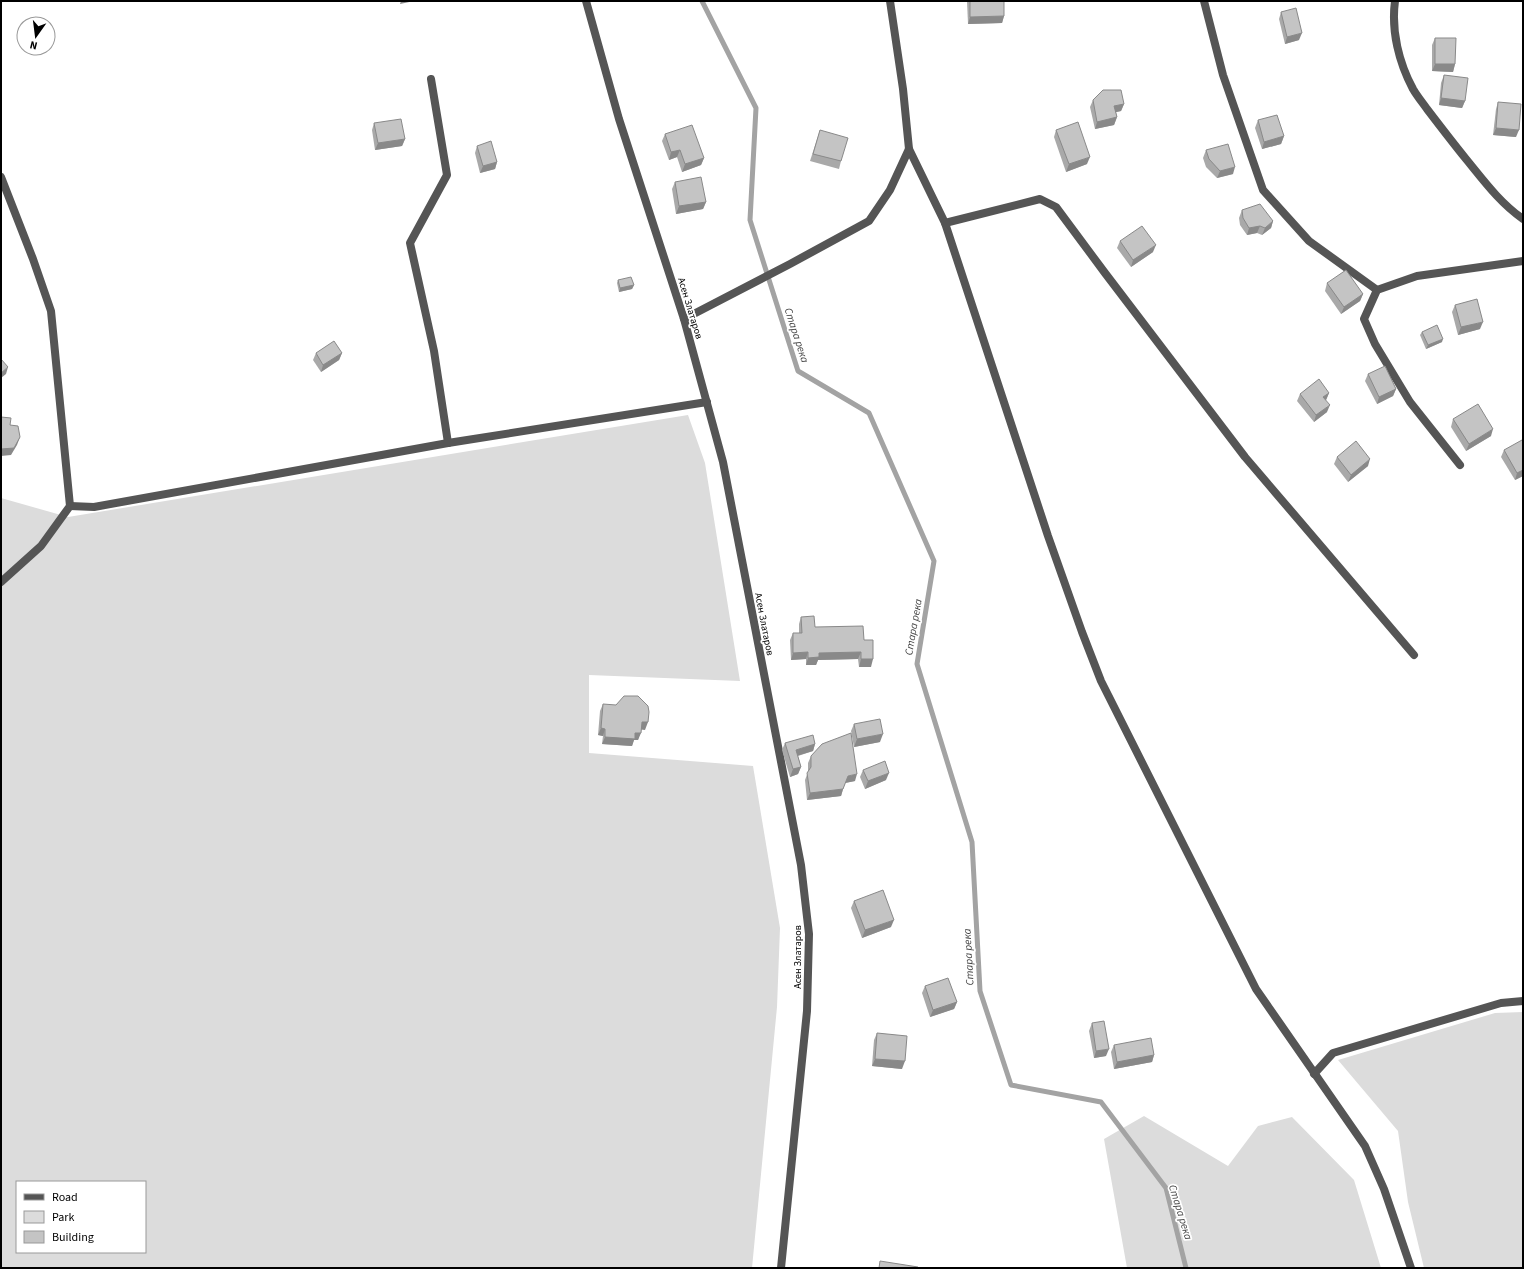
<svg xmlns="http://www.w3.org/2000/svg" width="1524" height="1269" viewBox="0 0 1524 1269" font-family="'Source Sans 3',sans-serif">
	<rect width="100%" height="100%" fill="#fff"/>
	<g fill="#dcdcdc" fill-rule="evenodd">
		<path d="M 688,415 L 705,463 L 740,681 L 589,675 L 589,753 L 753,766 L 780,928 L 777,1007 L 752,1268 L 1,1268 L 1,498 L 68,517 ZM 17,1182 L 145,1182 L 145,1252 L 17,1252 Z"/>
		<path d="M 1523,1012 L 1523,1268 L 1424,1268 L 1408,1202 L 1398,1131 L 1338,1060 L 1495,1013 Z"/>
		<path d="M 1144,1116 L 1228,1166 L 1258,1126 L 1292,1117 L 1354,1180 L 1381,1268 L 1127,1268 L 1104,1139 Z"/>
	</g>
	<g fill="none" stroke-linecap="round" stroke-linejoin="round">
		<path stroke="#a3a3a3" stroke-width="5" d="M 702,1 L 756,108 L 750,220 L 798,371 L 869,413 L 934,561 L 917,664 L 972,842 L 980,991 L 1011,1085 L 1101,1102 L 1166,1188 L 1186,1268"/>
		<g stroke="#555" stroke-width="8">
			<path d="M 1204,1 L 1223,75 L 1263,190 L 1309,241 L 1377,290"/>
			<path d="M 1395,1 C 1391,31 1399,63 1413,89 C 1417,96 1422,102 1427,109 C 1440,126 1453,143 1466,159 C 1484,181 1500,203 1523,219"/>
			<path d="M 431,79 L 447,175 L 410,243 L 434,351 L 448,443"/>
			<path d="M 909,149 L 945,223 L 1048,536 L 1082,632 L 1101,681 L 1256,989 L 1365,1146 L 1384,1189 L 1411,1268"/>
			<path d="M 1,177 L 33,259 L 51,311 L 70,506 L 41,546 L 1,582"/>
			<path d="M 945,223 L 1040,199 L 1056,207 L 1105,273 L 1245,457 L 1414,655"/>
			<path d="M 684,319 L 790,264 L 869,221 L 890,190 L 909,149 L 903,89 L 890,1"/>
			<path d="M 1460,465 L 1410,402 L 1375,344 L 1364,319 L 1377,290 L 1417,276 L 1523,261"/>
			<path d="M 70,506 L 94,507 L 448,443 L 707,402"/>
			<path d="M 1314,1074 L 1333,1053 L 1501,1003 L 1523,1001"/>
		</g>
		<path stroke="#555" stroke-width="8" d="M 586,1 L 619,119 L 684,319 L 723,462 L 801,865 L 809,934 L 807,1011 L 781,1268"/>
	</g>
	<g fill="#a9a9a9">
		<path d="M 967,1 L 1004,1 L 1004,16 L 1002,23 L 968,24 Z"/>
		<path d="M 1281,12 L 1299,40 L 1285,44 L 1279,19 Z"/>
		<path d="M 1435,38 L 1455,64 L 1453,72 L 1432,71 L 1432,45 Z"/>
		<path d="M 1444,75 L 1465,101 L 1462,108 L 1439,105 L 1441,83 Z"/>
		<path d="M 1093,100 L 1124,104 L 1121,111 L 1116,112 L 1117,117 L 1114,125 L 1095,129 L 1090,107 Z"/>
		<path d="M 1498,102 L 1516,137 L 1493,135 L 1496,109 Z"/>
		<path d="M 1258,120 L 1284,136 L 1281,144 L 1262,149 L 1255,128 Z"/>
		<path d="M 374,123 L 405,139 L 402,146 L 375,150 L 372,130 Z"/>
		<path d="M 820,130 L 841,161 L 839,169 L 810,161 Z"/>
		<path d="M 1056,130 L 1087,164 L 1066,172 L 1054,137 Z"/>
		<path d="M 665,134 L 704,158 L 701,165 L 682,172 L 677,157 L 669,160 L 662,141 Z"/>
		<path d="M 477,146 L 497,162 L 495,169 L 480,173 L 475,153 Z"/>
		<path d="M 1206,150 L 1233,174 L 1217,178 L 1206,167 L 1203,158 Z"/>
		<path d="M 675,182 L 706,202 L 703,209 L 676,214 L 672,189 Z"/>
		<path d="M 1242,210 L 1273,221 L 1271,228 L 1262,235 L 1257,233 L 1247,235 L 1240,225 L 1239,218 Z"/>
		<path d="M 1120,241 L 1153,252 L 1131,267 L 1117,248 Z"/>
		<path d="M 618,280 L 634,285 L 632,289 L 619,292 L 617,283 Z"/>
		<path d="M 1327,283 L 1363,294 L 1360,301 L 1341,314 L 1325,291 Z"/>
		<path d="M 1455,305 L 1480,329 L 1458,335 L 1452,312 Z"/>
		<path d="M 1422,332 L 1442,342 L 1426,349 L 1420,335 Z"/>
		<path d="M 316,353 L 342,353 L 339,360 L 321,372 L 313,360 Z"/>
		<path d="M 1368,374 L 1396,389 L 1393,396 L 1377,404 L 1365,381 Z"/>
		<path d="M 1329,393 L 1326,400 L 1327,412 L 1314,422 L 1297,401 L 1300,394 Z"/>
		<path d="M 1453,419 L 1491,436 L 1466,451 L 1451,427 Z"/>
		<path d="M 1523,441 L 1523,476 L 1515,480 L 1501,457 L 1504,450 Z"/>
		<path d="M 1337,457 L 1368,466 L 1348,482 L 1334,464 Z"/>
		<path d="M 801,617 L 815,627 L 864,640 L 871,667 L 859,667 L 858,659 L 818,660 L 816,665 L 806,665 L 806,659 L 791,660 L 790,640 L 793,633 L 799,633 L 799,624 Z"/>
		<path d="M 603,704 L 645,730 L 641,729 L 638,740 L 634,740 L 632,746 L 602,744 L 603,736 L 598,735 L 600,711 Z"/>
		<path d="M 854,724 L 880,742 L 854,747 L 851,731 Z"/>
		<path d="M 785,743 L 815,744 L 813,751 L 798,756 L 801,767 L 798,774 L 790,777 L 782,750 Z"/>
		<path d="M 811,756 L 855,781 L 845,783 L 841,796 L 807,800 L 805,780 L 808,772 L 808,763 Z"/>
		<path d="M 863,770 L 886,780 L 865,789 L 860,777 Z"/>
		<path d="M 854,901 L 891,927 L 862,938 L 851,908 Z"/>
		<path d="M 925,986 L 957,1002 L 954,1009 L 930,1017 L 922,993 Z"/>
		<path d="M 1092,1023 L 1106,1056 L 1094,1058 L 1089,1031 Z"/>
		<path d="M 877,1033 L 902,1069 L 872,1066 L 874,1040 Z"/>
		<path d="M 1114,1045 L 1154,1055 L 1152,1062 L 1114,1069 L 1111,1052 Z"/>
	</g>
	<g fill="#898989">
		<path d="M 401,1 L 414,1 L 400,4 Z"/>
		<path d="M 1004,16 L 1002,23 L 968,24 L 970,17 Z"/>
		<path d="M 1302,33 L 1299,40 L 1285,44 L 1287,37 Z"/>
		<path d="M 1435,64 L 1455,64 L 1453,72 L 1432,71 Z"/>
		<path d="M 1441,98 L 1465,101 L 1462,108 L 1439,105 Z"/>
		<path d="M 1124,104 L 1121,111 L 1112,113 L 1114,106 Z"/>
		<path d="M 1117,117 L 1114,125 L 1095,129 L 1097,122 Z"/>
		<path d="M 1496,128 L 1519,130 L 1516,137 L 1493,135 Z"/>
		<path d="M 1284,136 L 1281,144 L 1262,149 L 1264,142 Z"/>
		<path d="M 405,139 L 402,146 L 375,150 L 378,143 Z"/>
		<path d="M 680,150 L 677,157 L 669,160 L 671,152 Z"/>
		<path d="M 1090,157 L 1087,164 L 1066,172 L 1069,164 Z"/>
		<path d="M 704,158 L 701,165 L 682,172 L 685,164 Z"/>
		<path d="M 497,162 L 495,169 L 480,173 L 483,166 Z"/>
		<path d="M 1235,167 L 1233,174 L 1217,178 L 1220,171 Z"/>
		<path d="M 706,202 L 703,209 L 676,214 L 679,206 Z"/>
		<path d="M 1273,221 L 1271,228 L 1262,235 L 1265,228 Z"/>
		<path d="M 1260,226 L 1257,233 L 1247,235 L 1249,228 Z"/>
		<path d="M 1156,245 L 1153,252 L 1131,267 L 1133,260 Z"/>
		<path d="M 634,285 L 632,289 L 619,292 L 620,288 Z"/>
		<path d="M 1363,294 L 1360,301 L 1341,314 L 1344,307 Z"/>
		<path d="M 1483,322 L 1480,329 L 1458,335 L 1461,327 Z"/>
		<path d="M 1443,339 L 1442,342 L 1426,349 L 1428,345 Z"/>
		<path d="M 342,353 L 339,360 L 321,372 L 323,365 Z"/>
		<path d="M 8,367 L 6,374 L 1,378 L 1,373 Z"/>
		<path d="M 1396,389 L 1393,396 L 1377,404 L 1379,397 Z"/>
		<path d="M 1329,393 L 1326,400 L 1321,404 L 1323,397 Z"/>
		<path d="M 1330,405 L 1327,412 L 1314,422 L 1316,415 Z"/>
		<path d="M 1493,429 L 1491,436 L 1466,451 L 1469,444 Z"/>
		<path d="M 20,437 L 17,445 L 11,455 L 1,456 L 1,449 Z"/>
		<path d="M 1370,459 L 1368,466 L 1348,482 L 1351,475 Z"/>
		<path d="M 1523,470 L 1523,476 L 1515,480 L 1517,473 Z"/>
		<path d="M 808,652 L 806,659 L 791,660 L 793,653 Z"/>
		<path d="M 861,652 L 858,659 L 818,660 L 816,665 L 806,665 L 808,658 L 819,653 Z"/>
		<path d="M 861,659 L 873,659 L 871,667 L 859,667 Z"/>
		<path d="M 642,722 L 648,722 L 645,730 L 639,729 Z"/>
		<path d="M 601,728 L 605,729 L 603,736 L 598,735 Z"/>
		<path d="M 635,733 L 641,733 L 638,740 L 634,740 L 632,746 L 602,744 L 605,737 Z"/>
		<path d="M 883,734 L 880,742 L 854,747 L 857,739 Z"/>
		<path d="M 815,744 L 813,751 L 793,757 L 796,750 Z"/>
		<path d="M 801,767 L 798,774 L 790,777 L 793,769 Z"/>
		<path d="M 889,773 L 886,780 L 865,789 L 868,781 Z"/>
		<path d="M 857,774 L 855,781 L 845,783 L 848,776 Z"/>
		<path d="M 843,789 L 841,796 L 807,800 L 810,793 Z"/>
		<path d="M 894,920 L 891,927 L 862,938 L 865,930 Z"/>
		<path d="M 957,1002 L 954,1009 L 930,1017 L 933,1010 Z"/>
		<path d="M 1109,1049 L 1106,1056 L 1094,1058 L 1096,1051 Z"/>
		<path d="M 1154,1055 L 1152,1062 L 1114,1069 L 1117,1062 Z"/>
		<path d="M 875,1059 L 905,1061 L 902,1069 L 872,1066 Z"/>
	</g>
	<g fill="#c4c4c4" stroke="#898989">
		<path d="M 970,1 L 1004,1 L 1004,16 L 970,17 Z"/>
		<path d="M 1296,8 L 1302,33 L 1287,37 L 1281,12 Z"/>
		<path d="M 1435,38 L 1456,38 L 1455,64 L 1435,64 Z"/>
		<path d="M 1444,75 L 1468,78 L 1465,101 L 1441,98 Z"/>
		<path d="M 1103,90 L 1121,90 L 1124,104 L 1114,106 L 1117,117 L 1097,122 L 1093,100 Z"/>
		<path d="M 1498,102 L 1521,104 L 1519,130 L 1496,128 Z"/>
		<path d="M 1277,115 L 1284,136 L 1264,142 L 1258,120 Z"/>
		<path d="M 401,119 L 405,139 L 378,143 L 374,123 Z"/>
		<path d="M 1078,122 L 1090,157 L 1069,164 L 1056,130 Z"/>
		<path d="M 692,125 L 704,158 L 685,164 L 680,150 L 671,152 L 665,134 Z"/>
		<path d="M 820,130 L 848,138 L 841,161 L 813,154 Z"/>
		<path d="M 491,141 L 497,162 L 483,166 L 477,146 Z"/>
		<path d="M 1228,144 L 1235,167 L 1220,171 L 1209,159 L 1206,150 Z"/>
		<path d="M 701,177 L 706,202 L 679,206 L 675,182 Z"/>
		<path d="M 1260,204 L 1273,221 L 1265,228 L 1260,226 L 1249,228 L 1243,218 L 1242,210 Z"/>
		<path d="M 1142,226 L 1156,245 L 1133,260 L 1120,241 Z"/>
		<path d="M 1346,270 L 1363,294 L 1344,307 L 1327,283 Z"/>
		<path d="M 631,277 L 634,285 L 620,288 L 618,280 Z"/>
		<path d="M 1477,299 L 1483,322 L 1461,327 L 1455,305 Z"/>
		<path d="M 1437,325 L 1443,339 L 1428,345 L 1422,332 Z"/>
		<path d="M 334,341 L 342,353 L 323,365 L 316,353 Z"/>
		<path d="M 1,359 L 8,367 L 1,373 Z"/>
		<path d="M 1385,366 L 1396,389 L 1379,397 L 1368,374 Z"/>
		<path d="M 1319,379 L 1329,393 L 1323,397 L 1330,405 L 1316,415 L 1300,394 Z"/>
		<path d="M 1478,404 L 1493,429 L 1469,444 L 1453,419 Z"/>
		<path d="M 1,417 L 11,418 L 10,425 L 18,426 L 20,437 L 14,448 L 1,449 Z"/>
		<path d="M 1522,440 L 1523,441 L 1523,470 L 1517,473 L 1504,450 Z"/>
		<path d="M 1356,441 L 1370,459 L 1351,475 L 1337,457 Z"/>
		<path d="M 814,616 L 815,627 L 863,626 L 864,640 L 873,640 L 873,659 L 861,659 L 861,652 L 819,653 L 819,657 L 808,658 L 808,652 L 793,653 L 793,633 L 802,633 L 801,617 Z"/>
		<path d="M 624,696 L 638,696 L 648,706 L 649,712 L 648,722 L 642,722 L 641,733 L 635,733 L 635,739 L 605,737 L 605,729 L 601,728 L 603,704 L 616,705 Z"/>
		<path d="M 880,719 L 883,734 L 857,739 L 854,724 Z"/>
		<path d="M 851,733 L 857,774 L 848,776 L 843,789 L 810,793 L 807,773 L 811,767 L 811,756 L 822,744 Z"/>
		<path d="M 813,735 L 815,744 L 796,750 L 801,767 L 793,769 L 785,743 Z"/>
		<path d="M 885,761 L 889,773 L 868,781 L 863,770 Z"/>
		<path d="M 883,890 L 894,920 L 865,930 L 854,901 Z"/>
		<path d="M 948,978 L 957,1002 L 933,1010 L 925,986 Z"/>
		<path d="M 1104,1021 L 1109,1049 L 1096,1051 L 1092,1023 Z"/>
		<path d="M 877,1033 L 907,1036 L 905,1061 L 875,1059 Z"/>
		<path d="M 1151,1038 L 1154,1055 L 1117,1062 L 1114,1045 Z"/>
		<path d="M 880,1261 L 918,1267 L 918,1268 L 879,1268 Z"/>
	</g>
	<g text-anchor="middle" stroke-width="3.5" stroke-linejoin="round" paint-order="stroke">
		<g font-size="10" fill="#000" stroke="#fff">
			<text transform="translate(691 308) rotate(73)" y="4">Асен Златаров</text>
			<text transform="translate(765 624) rotate(79)" y="4">Асен Златаров</text>
			<text transform="translate(797 957) rotate(-90)" y="4">Асен Златаров</text>
		</g>
		<g font-size="11" font-style="italic" fill="#444" stroke="#fff">
			<text transform="translate(797 335) rotate(72)" y="4">Стара река</text>
			<text transform="translate(913 627) rotate(-80)" y="4">Стара река</text>
			<text transform="translate(968 957) rotate(-93)" y="4">Стара река</text>
			<text transform="translate(1181 1212) rotate(73)" y="4">Стара река</text>
		</g>
	</g>
	<rect width="1524" height="1269" fill="none" stroke="#000000" stroke-width="4"/>
	<rect x="16" y="1181" width="130" height="72" fill="#ffffff" stroke="#999999"/>
	<rect x="24" y="1194" width="20" height="6" fill="#555555" stroke="#999999"/>
	<text x="52" y="1201" font-size="12" fill="#000000">Road</text>
	<rect x="24" y="1211" width="20" height="12" fill="#dcdcdc" stroke="#999999"/>
	<text x="52" y="1221" font-size="12" fill="#000000">Park</text>
	<rect x="24" y="1231" width="20" height="12" fill="#c4c4c4" stroke="#999999"/>
	<text x="52" y="1241" font-size="12" fill="#000000">Building</text>
	<g transform="translate(36 36) rotate(194)"><circle r="19" fill="#ffffff" stroke="#999999"/>
	<path d="M0-3L7 15L0 10L-7 15Z" fill="#000000"/>
	<text y="-6" font-size="11" font-weight="bold" text-anchor="middle" fill="#000000">N</text>
	</g>
</svg>
